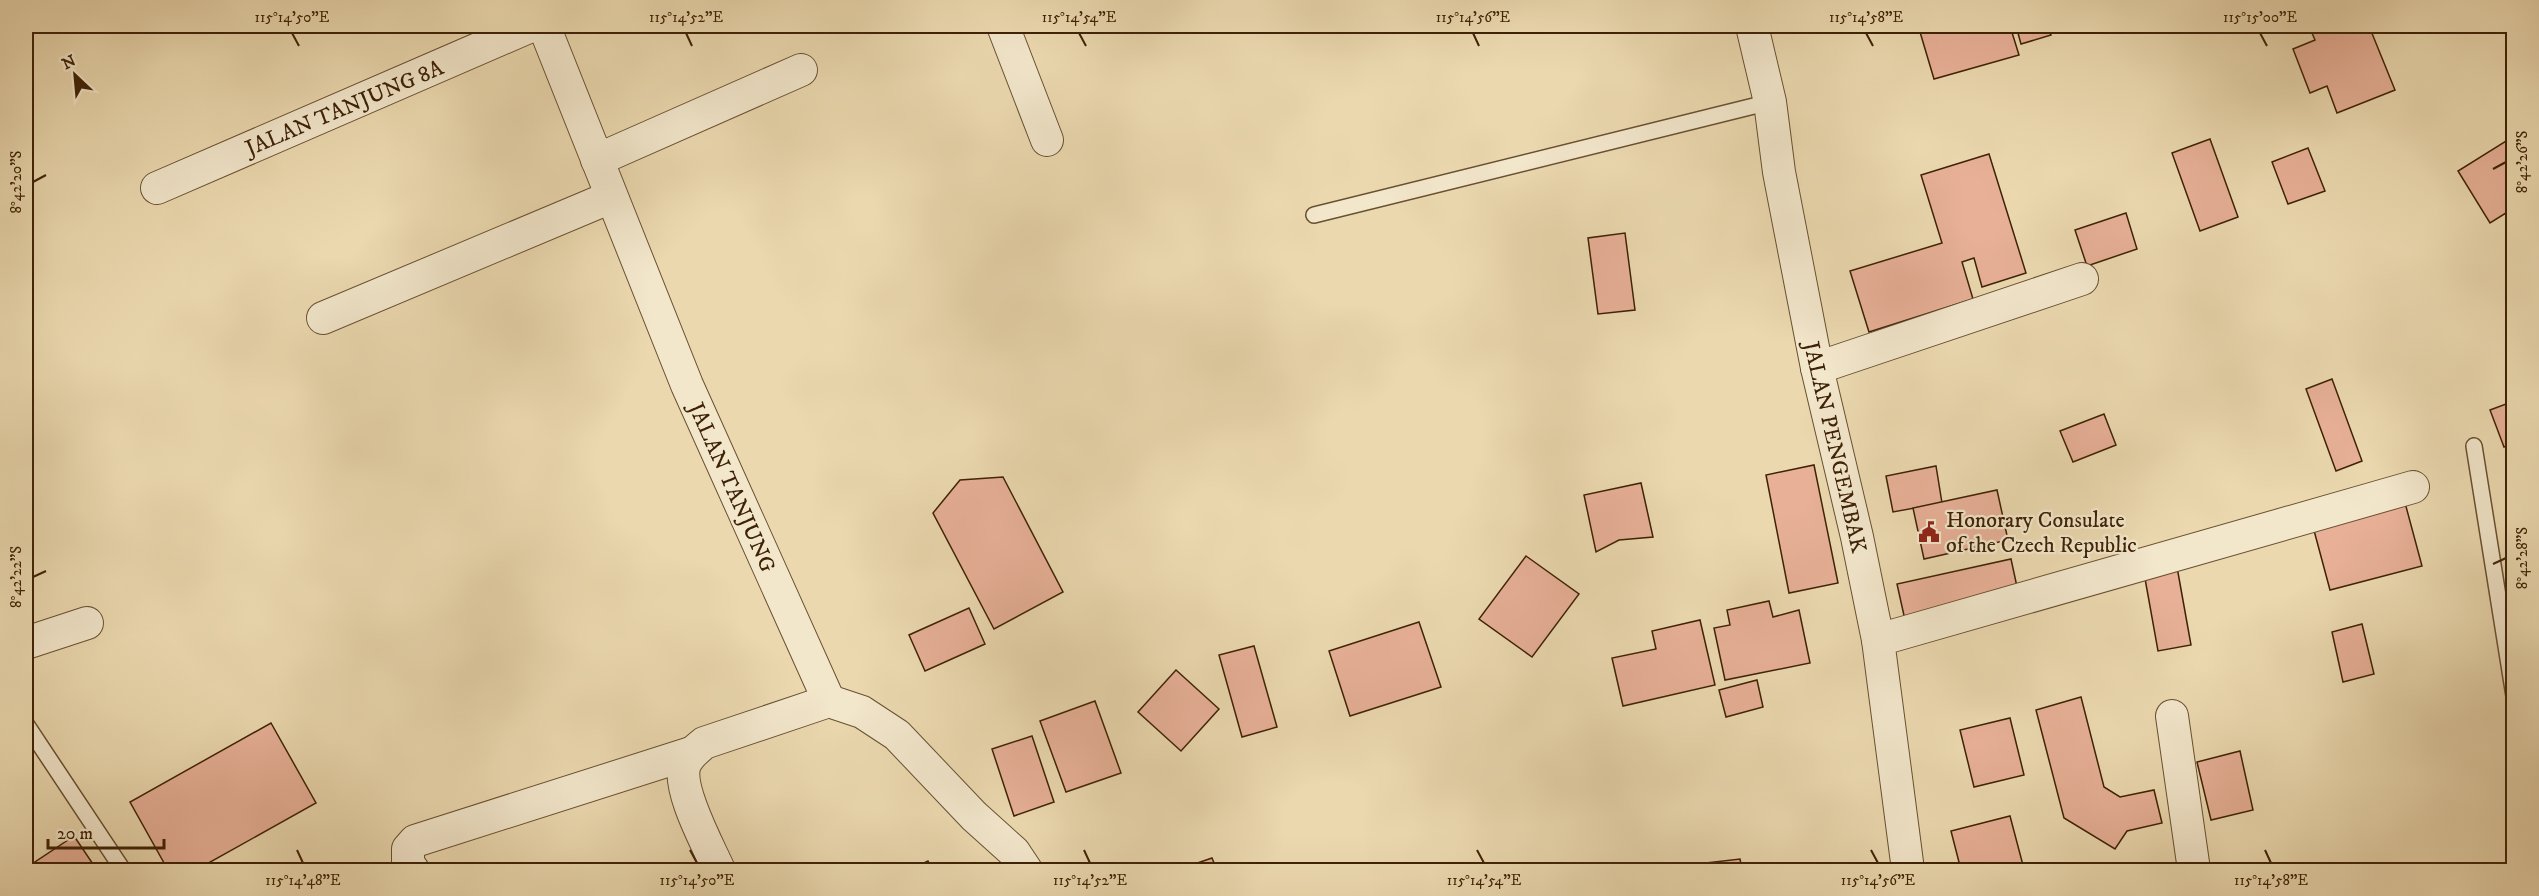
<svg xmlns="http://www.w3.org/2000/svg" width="2539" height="896" viewBox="0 0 2539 896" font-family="'IM FELL DW Pica',serif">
	<rect width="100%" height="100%" fill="#ebd8af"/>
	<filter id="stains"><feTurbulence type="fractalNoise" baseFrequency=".00333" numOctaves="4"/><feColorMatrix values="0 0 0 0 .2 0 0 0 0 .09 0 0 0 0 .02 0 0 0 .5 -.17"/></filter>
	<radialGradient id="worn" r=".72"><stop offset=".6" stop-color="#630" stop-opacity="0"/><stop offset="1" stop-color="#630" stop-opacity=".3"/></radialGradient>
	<g fill="#e7b097" stroke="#3e2206" stroke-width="1.5">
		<path d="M 1946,26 L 2010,26 L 2019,55 L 1934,79 L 1920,32 Z"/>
		<path d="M 2016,26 L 2048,26 L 2051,35 L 2021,44 Z"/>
		<path d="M 2309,26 L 2369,26 L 2395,90 L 2337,113 L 2327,86 L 2310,93 L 2293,49 L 2315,40 Z"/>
		<path d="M 2514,136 L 2514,208 L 2490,223 L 2458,171 Z"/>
		<path d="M 2210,139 L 2238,217 L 2200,231 L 2172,153 Z"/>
		<path d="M 2308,148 L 2325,191 L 2288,204 L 2272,162 Z"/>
		<path d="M 1989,154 L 2026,273 L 1982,287 L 1974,258 L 1962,262 L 1973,299 L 1869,332 L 1850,271 L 1942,243 L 1921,175 Z"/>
		<path d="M 2126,213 L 2137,249 L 2087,266 L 2075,230 Z"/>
		<path d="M 1625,233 L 1635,310 L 1598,314 L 1588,238 Z"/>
		<path d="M 2332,379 L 2362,461 L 2336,471 L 2306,389 Z"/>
		<path d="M 2514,401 L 2514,443 L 2504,447 L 2490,410 Z"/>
		<path d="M 2104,414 L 2116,445 L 2073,462 L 2060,431 Z"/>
		<path d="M 1814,465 L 1838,583 L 1789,593 L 1766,475 Z"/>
		<path d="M 1936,466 L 1942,503 L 1893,512 L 1886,476 Z"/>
		<path d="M 1003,477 L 1063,592 L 994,629 L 933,513 L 960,480 Z"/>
		<path d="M 1641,483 L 1653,537 L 1619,540 L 1596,552 L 1584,495 Z"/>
		<path d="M 1997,490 L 2008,540 L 1924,559 L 1913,508 Z"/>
		<path d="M 2404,499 L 2422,566 L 2330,590 L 2312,523 Z"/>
		<path d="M 1526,556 L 1579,594 L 1532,657 L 1479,619 Z"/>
		<path d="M 2011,559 L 2019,596 L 1905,620 L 1897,584 Z"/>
		<path d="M 2177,567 L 2191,645 L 2158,651 L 2144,573 Z"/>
		<path d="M 1769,601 L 1773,617 L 1799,610 L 1810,663 L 1725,680 L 1714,628 L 1730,625 L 1727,610 Z"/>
		<path d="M 969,608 L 985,644 L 925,671 L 909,635 Z"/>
		<path d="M 1700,620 L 1715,685 L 1623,706 L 1612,658 L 1656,649 L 1652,631 Z"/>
		<path d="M 1419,622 L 1441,687 L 1350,716 L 1329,651 Z"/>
		<path d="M 2362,624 L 2374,674 L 2343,682 L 2332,632 Z"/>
		<path d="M 1254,646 L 1277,727 L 1242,737 L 1219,655 Z"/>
		<path d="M 1176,670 L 1219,709 L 1181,751 L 1138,712 Z"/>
		<path d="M 1757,680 L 1763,707 L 1726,717 L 1719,690 Z"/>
		<path d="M 2081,697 L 2104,787 L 2120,797 L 2154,790 L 2162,823 L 2127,831 L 2115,849 L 2064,818 L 2036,710 Z"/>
		<path d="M 1095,701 L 1121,773 L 1066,792 L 1040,721 Z"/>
		<path d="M 2010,718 L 2024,775 L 1974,787 L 1960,730 Z"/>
		<path d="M 271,723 L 316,803 L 196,870 L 168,870 L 130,802 Z"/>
		<path d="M 1032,736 L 1054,802 L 1014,816 L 992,749 Z"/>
		<path d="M 2240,751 L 2253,810 L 2211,820 L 2197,762 Z"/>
		<path d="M 2010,816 L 2024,869 L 1961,870 L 1951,831 Z"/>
		<path d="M 74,836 L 97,870 L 26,870 L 26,868 Z"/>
		<path d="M 1212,858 L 1217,870 L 1177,870 Z"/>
		<path d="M 1740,859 L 1742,870 L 1690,870 L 1689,865 Z"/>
		<path d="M 928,861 L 933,870 L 909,870 Z"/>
		<path d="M 1689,865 L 1690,870 L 1638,870 Z"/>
	</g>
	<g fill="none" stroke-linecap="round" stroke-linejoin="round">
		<defs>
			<g id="service">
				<path d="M 1314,215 L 1770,102"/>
				<path d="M 2474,446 L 2514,696"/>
				<path d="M 26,724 L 123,870"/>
			</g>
			<g id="minor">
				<path d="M 544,26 L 687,385 L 829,701 L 862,712 L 897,735 L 974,816 L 1014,852 L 1026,870"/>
				<path d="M 1003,26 L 1047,140"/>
				<path d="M 1752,26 L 1770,102 L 1779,172 L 1817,368 L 1857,537 L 1878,640 L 1908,870"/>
				<path d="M 597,160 L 801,70"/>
				<path d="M 157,188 L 531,26"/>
				<path d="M 323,318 L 611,197"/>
				<path d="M 1817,368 L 2082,279"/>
				<path d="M 1878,640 L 2413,487"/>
				<path d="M 26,643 L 87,623"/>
				<path d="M 2172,716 L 2194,870"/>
				<path d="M 413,870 L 408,863 L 408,849 L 415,841 L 691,753"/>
				<path d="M 719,870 C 709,847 676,788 685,764 C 689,755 696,750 704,743 L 829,701"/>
			</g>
		</defs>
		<use href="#service" stroke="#695030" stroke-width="18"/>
		<use href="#minor" stroke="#695030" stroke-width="34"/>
		<use href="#service" stroke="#f2e6cb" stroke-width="15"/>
		<use href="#minor" stroke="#f2e6cb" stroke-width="32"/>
	</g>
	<path fill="none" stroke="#3e2206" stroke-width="2" d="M 292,33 L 299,46M 686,33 L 692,46M 1079,33 L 1086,46M 1473,33 L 1479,46M 1866,33 L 1873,46M 2260,33 L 2267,46M 2493,169 L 2506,162M 33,182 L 46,175M 2493,564 L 2506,558M 33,577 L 46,571M 297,850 L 303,863M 690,850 L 697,863M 1084,850 L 1090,863M 1477,850 L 1484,863M 1871,850 L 1878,863M 2265,850 L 2271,863"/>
	<defs>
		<symbol id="civic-bare" viewBox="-9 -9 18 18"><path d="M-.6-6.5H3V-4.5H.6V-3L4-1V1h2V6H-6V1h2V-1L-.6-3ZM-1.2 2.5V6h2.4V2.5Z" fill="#8f2418" stroke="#f2e6cb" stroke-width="2.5" paint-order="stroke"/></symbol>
	</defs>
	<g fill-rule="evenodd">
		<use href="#civic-bare" x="1914" y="517" width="30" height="30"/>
	</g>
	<g text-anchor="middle" stroke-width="4.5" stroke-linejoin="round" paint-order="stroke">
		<g font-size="22" fill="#3e2206" stroke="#f2e6cb">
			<text transform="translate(344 107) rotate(-23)" y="8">JALAN TANJUNG 8A</text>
			<text transform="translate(1836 447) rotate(77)" y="8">JALAN PENGEMBAK</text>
			<text transform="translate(733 487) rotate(66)" y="8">JALAN TANJUNG</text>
		</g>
		<g font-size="22" fill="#3e2206" stroke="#f2e6cb" text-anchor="start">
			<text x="1946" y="527">Honorary Consulate<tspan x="1946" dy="25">of the Czech Republic</tspan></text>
		</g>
	</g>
	<rect width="2539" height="896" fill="none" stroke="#ebd8af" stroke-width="66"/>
	<g transform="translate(75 75) rotate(334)" stroke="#f2e6cb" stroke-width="4.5" paint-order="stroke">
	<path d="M0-4.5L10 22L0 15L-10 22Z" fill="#3e2206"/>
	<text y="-9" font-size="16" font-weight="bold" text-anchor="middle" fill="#3e2206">N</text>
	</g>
	<path d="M48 839v9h116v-9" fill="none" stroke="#3e2206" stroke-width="3"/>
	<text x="57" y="839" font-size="18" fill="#3e2206" stroke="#f2e6cb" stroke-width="4.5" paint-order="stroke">20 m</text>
	<rect x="33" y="33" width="2473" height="830" fill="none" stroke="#3e2206" stroke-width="2"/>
	<g font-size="15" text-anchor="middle" fill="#3e2206">
		<text x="292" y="22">115°14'50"E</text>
		<text x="686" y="22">115°14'52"E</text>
		<text x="1079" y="22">115°14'54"E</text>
		<text x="1473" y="22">115°14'56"E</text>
		<text x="1866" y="22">115°14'58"E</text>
		<text x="2260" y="22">115°15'00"E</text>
		<text transform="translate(2522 162) rotate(-90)" y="5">8°42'26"S</text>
		<text transform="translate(16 182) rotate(-90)" y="5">8°42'20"S</text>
		<text transform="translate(2522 558) rotate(-90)" y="5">8°42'28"S</text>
		<text transform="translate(16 577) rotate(-90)" y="5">8°42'22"S</text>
		<text x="303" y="885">115°14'48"E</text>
		<text x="697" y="885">115°14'50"E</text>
		<text x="1090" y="885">115°14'52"E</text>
		<text x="1484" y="885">115°14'54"E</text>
		<text x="1878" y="885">115°14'56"E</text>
		<text x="2271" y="885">115°14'58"E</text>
	</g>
	<rect width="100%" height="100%" filter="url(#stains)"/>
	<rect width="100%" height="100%" fill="url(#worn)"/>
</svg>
